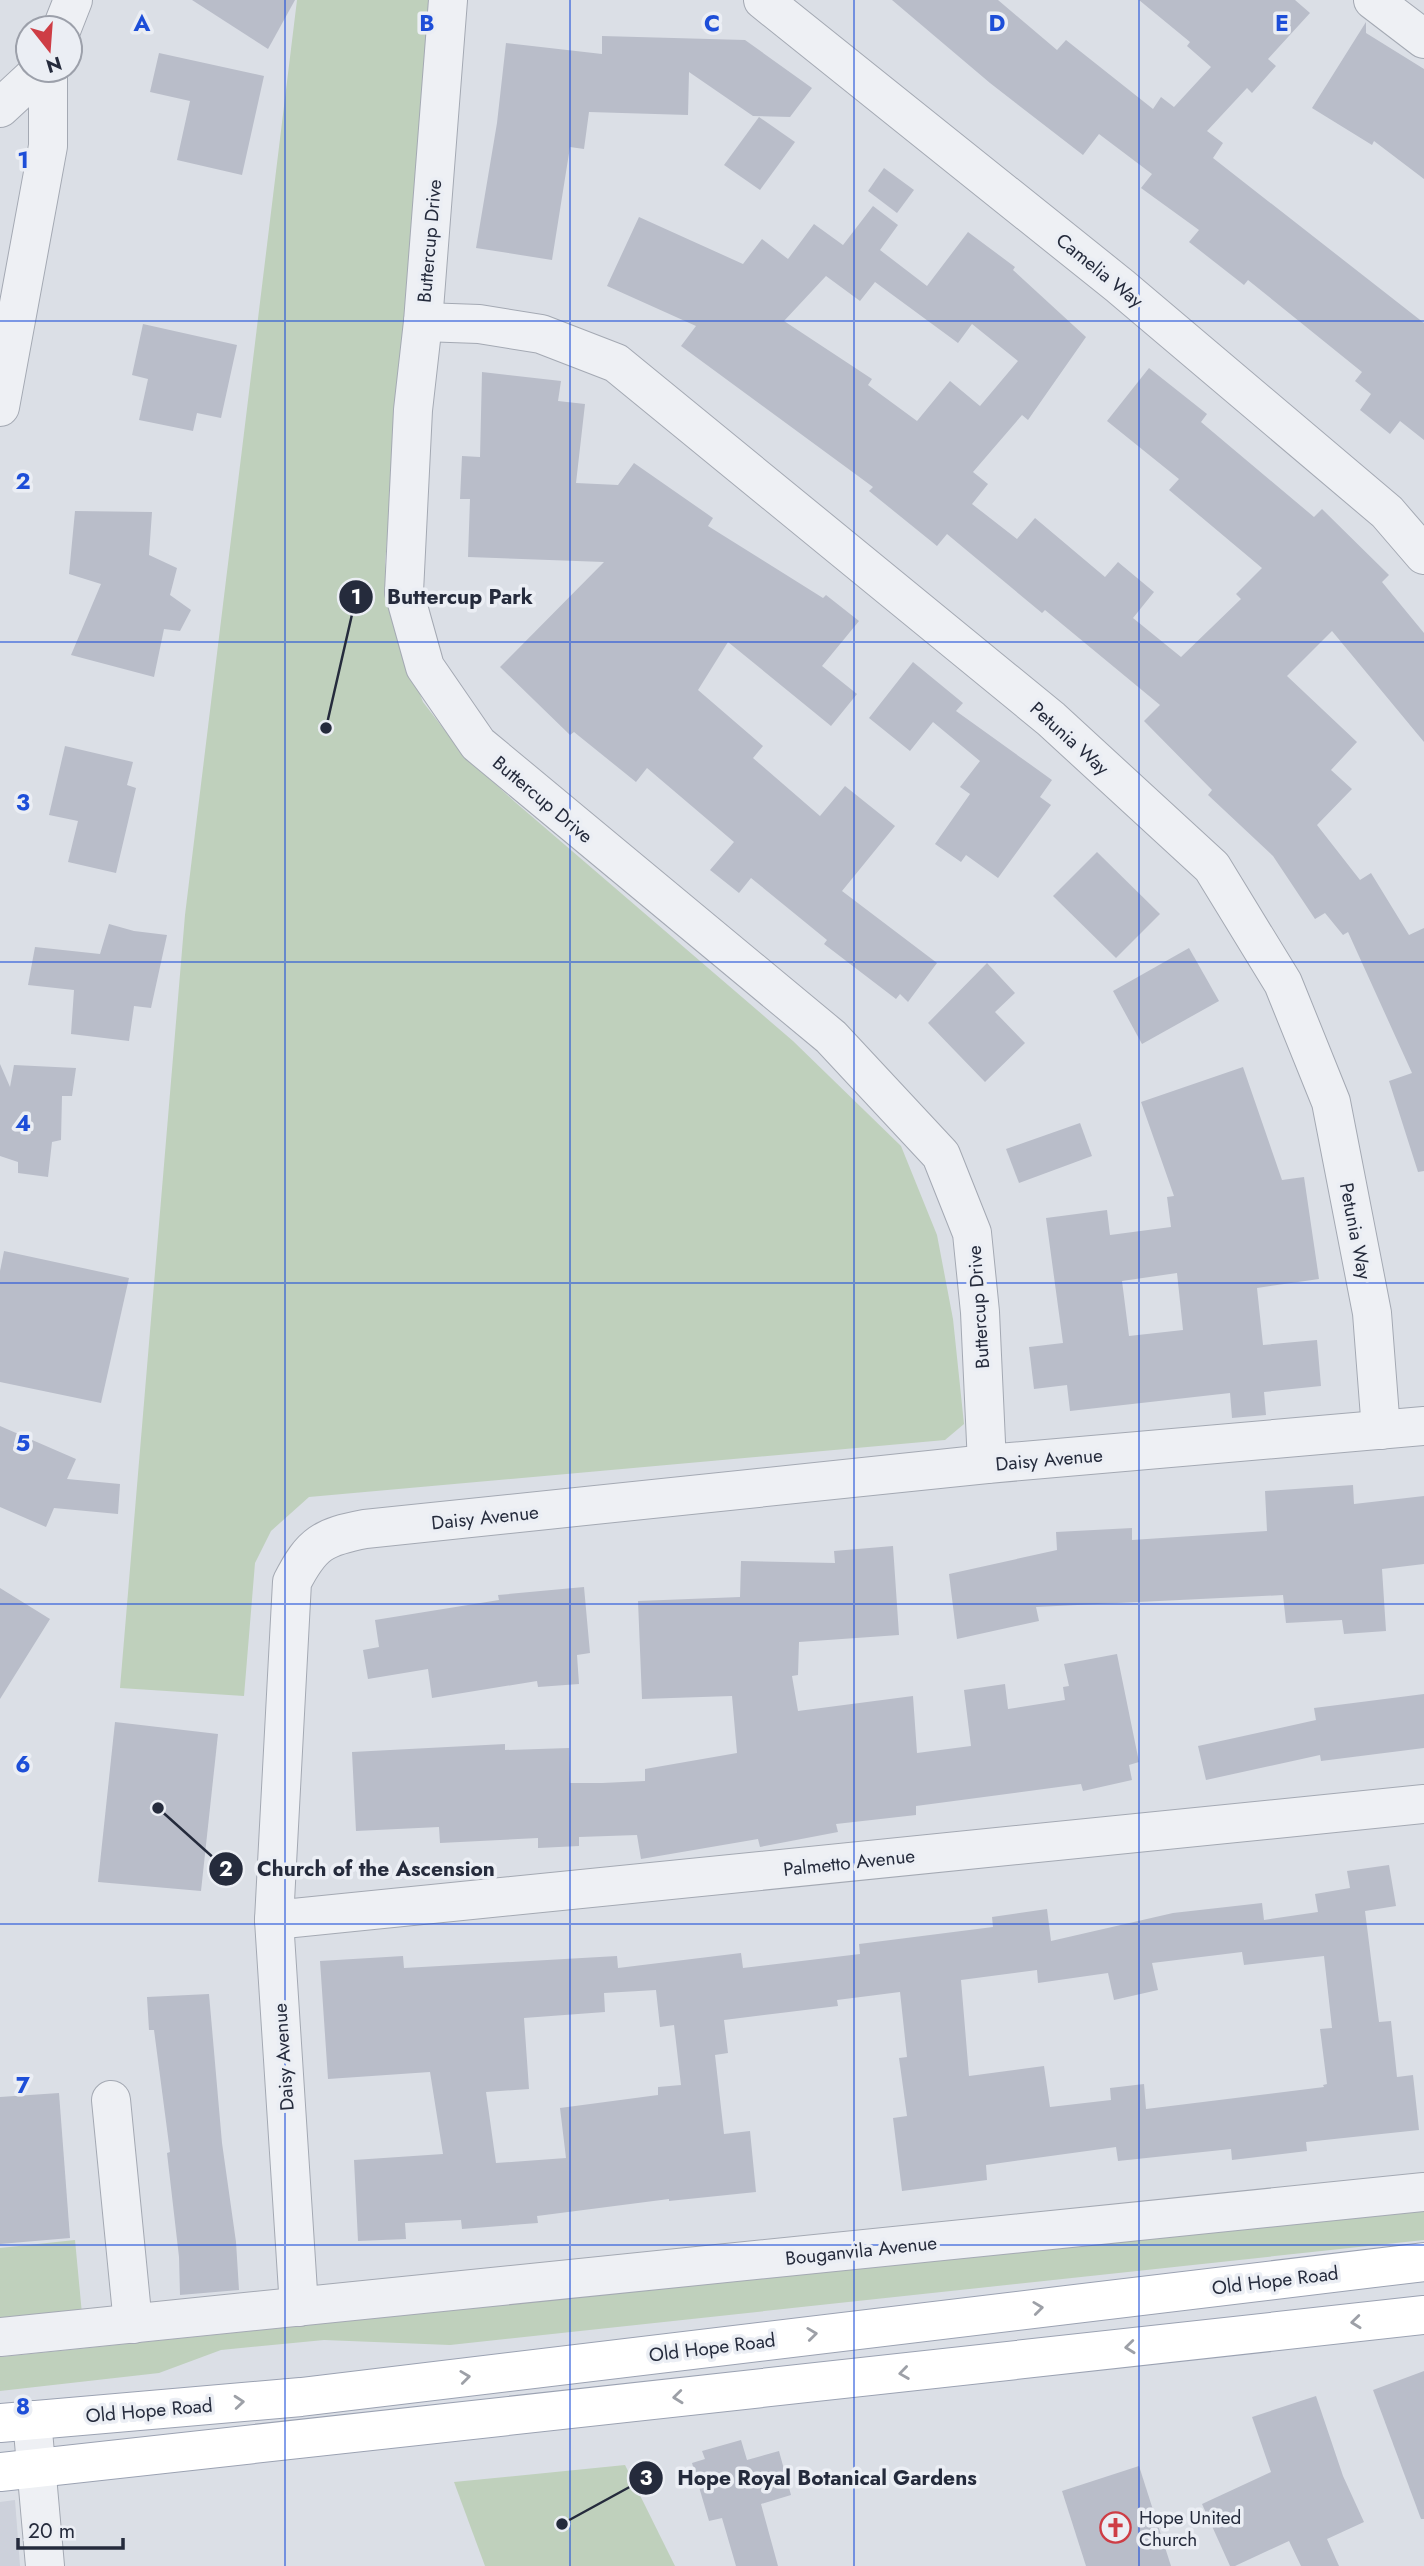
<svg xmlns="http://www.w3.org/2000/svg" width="1424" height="2566" viewBox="0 0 1424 2566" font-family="Jost,sans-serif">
	<rect width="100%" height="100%" fill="#dbdfe6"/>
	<path fill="#cdd1db" d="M 15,2500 L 20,2566 L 0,2566 L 0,2502 Z"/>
	<g fill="#bfd0bc">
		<path d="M 297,0 L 433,0 L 385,563 L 394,627 L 423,702 L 463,754 L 515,802 L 793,1041 L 901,1146 L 937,1235 L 953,1319 L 964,1424 L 945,1440 L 309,1497 L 271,1531 L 255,1563 L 244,1696 L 120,1688 L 185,915 Z"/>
		<path d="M 1424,2210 L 1424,2240 L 450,2345 L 324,2340 L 221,2350 L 159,2373 L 0,2391 L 0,2357 Z"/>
		<path d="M 75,2240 L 82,2314 L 0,2320 L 0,2248 Z"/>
		<path d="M 625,2465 L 675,2566 L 485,2566 L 454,2482 Z"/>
	</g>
	<g fill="#b9bdc9" fill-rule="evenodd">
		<path d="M 192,0 L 295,0 L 268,49 Z"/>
		<path d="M 892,0 L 998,0 L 1057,50 L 1066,40 L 1153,109 L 1161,97 L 1174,107 L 1211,67 L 1187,46 L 1190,42 L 1139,0 L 1295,0 L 1310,13 L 1268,59 L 1276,66 L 1252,93 L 1247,88 L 1207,131 L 1223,143 L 1213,158 L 1424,323 L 1424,440 L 1400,421 L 1390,434 L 1360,410 L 1371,394 L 1355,381 L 1362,372 L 1248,280 L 1244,285 L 1189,242 L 1199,230 L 1141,188 L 1152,174 L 1099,134 L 1083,155 L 990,83 Z"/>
		<path d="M 1366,22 L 1366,33 L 1424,69 L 1424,179 L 1374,141 L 1372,145 L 1312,108 Z"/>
		<path d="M 602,36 L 745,40 L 812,88 L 790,117 L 753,116 L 689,72 L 688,115 L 589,112 L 584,149 L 570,147 L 552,260 L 476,248 L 497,123 L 506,43 L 602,54 Z"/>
		<path d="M 159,53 L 264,76 L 242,175 L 177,160 L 190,101 L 150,92 Z"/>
		<path d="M 759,117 L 795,142 L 760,190 L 724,165 Z"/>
		<path d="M 884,168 L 914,190 L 897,213 L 868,191 Z"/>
		<path d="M 873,206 L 898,225 L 880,250 L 927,286 L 968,232 L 1015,267 L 1013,270 L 1086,337 L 1028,420 L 1022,415 L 973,472 L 988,484 L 972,504 L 1017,539 L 1035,518 L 1105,577 L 1118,562 L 1154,592 L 1133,618 L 1181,657 L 1241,599 L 1236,594 L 1262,568 L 1169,490 L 1179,479 L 1107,421 L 1149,368 L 1207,414 L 1201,422 L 1314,517 L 1322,509 L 1389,575 L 1382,582 L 1424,633 L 1424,742 L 1332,631 L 1287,676 L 1357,742 L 1331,770 L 1352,789 L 1317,825 L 1360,880 L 1371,873 L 1409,935 L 1424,928 L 1424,1171 L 1418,1172 L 1389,1081 L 1412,1073 L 1348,932 L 1343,935 L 1325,913 L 1315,919 L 1273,856 L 1208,795 L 1212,790 L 1144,721 L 1160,705 L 1045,610 L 1042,613 L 947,534 L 937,546 L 869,491 L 873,487 L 681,346 L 696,326 L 607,286 L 639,217 L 743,264 L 762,239 L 788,259 L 814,224 L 843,245 ZM 826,276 L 860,301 L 875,282 L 958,343 L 972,324 L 1018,361 L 980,406 L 950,381 L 917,421 L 868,385 L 872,379 L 784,321 Z"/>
		<path d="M 143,324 L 237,345 L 221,418 L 197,413 L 193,431 L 139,420 L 148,379 L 132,375 Z"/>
		<path d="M 482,372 L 561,381 L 558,401 L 585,404 L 576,483 L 618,485 L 634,463 L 713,518 L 708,526 L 823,598 L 826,595 L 859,621 L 822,666 L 857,694 L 831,726 L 728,642 L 698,690 L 763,746 L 753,758 L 820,816 L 845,786 L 895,826 L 842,891 L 937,963 L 908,1002 L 900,994 L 896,999 L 824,944 L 827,940 L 751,878 L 739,893 L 710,870 L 734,842 L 647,768 L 636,782 L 574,732 L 570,735 L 500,667 L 604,562 L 468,557 L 470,499 L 460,499 L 462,456 L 480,457 Z"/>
		<path d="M 75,511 L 152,512 L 149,555 L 177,568 L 170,595 L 191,610 L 180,631 L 164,629 L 154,677 L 71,655 L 101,584 L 69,574 Z"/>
		<path d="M 913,662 L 963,703 L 956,711 L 1052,780 L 1040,797 L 1051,805 L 998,878 L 966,855 L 961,862 L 935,844 L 970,794 L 960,787 L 980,761 L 933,722 L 910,751 L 869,718 Z"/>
		<path d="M 65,746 L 133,762 L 127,785 L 136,788 L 116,873 L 68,862 L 78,821 L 49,815 Z"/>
		<path d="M 1097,852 L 1160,914 L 1116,958 L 1053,896 Z"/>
		<path d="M 109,924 L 134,931 L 167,935 L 151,1008 L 134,1006 L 129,1041 L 71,1034 L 74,990 L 28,985 L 35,947 L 100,954 Z"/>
		<path d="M 1189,948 L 1219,1001 L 1142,1044 L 1113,991 Z"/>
		<path d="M 987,963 L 1015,993 L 995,1012 L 1025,1043 L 985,1082 L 928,1023 Z"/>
		<path d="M 0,1064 L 10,1087 L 14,1065 L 76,1068 L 72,1096 L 62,1096 L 61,1140 L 52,1142 L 48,1177 L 18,1173 L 18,1162 L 0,1156 Z"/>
		<path d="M 1243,1067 L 1282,1180 L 1304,1177 L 1319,1279 L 1257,1288 L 1263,1345 L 1317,1340 L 1321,1386 L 1264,1392 L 1266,1415 L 1232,1418 L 1230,1393 L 1070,1411 L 1067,1385 L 1034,1389 L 1029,1347 L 1063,1343 L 1046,1218 L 1107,1210 L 1110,1235 L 1171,1227 L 1167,1197 L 1174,1196 L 1141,1102 ZM 1177,1273 L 1183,1330 L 1129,1336 L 1122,1281 Z"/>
		<path d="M 1080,1123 L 1092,1156 L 1019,1183 L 1006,1149 Z"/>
		<path d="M 4,1251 L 129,1278 L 101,1403 L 0,1382 L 0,1271 Z"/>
		<path d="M 0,1426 L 76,1459 L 67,1479 L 120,1484 L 118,1514 L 54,1508 L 46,1527 L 0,1507 Z"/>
		<path d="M 1353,1485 L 1354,1504 L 1424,1496 L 1424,1564 L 1382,1569 L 1386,1631 L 1344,1634 L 1342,1620 L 1286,1623 L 1283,1595 L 1036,1607 L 1039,1621 L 957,1639 L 949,1574 L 1057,1550 L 1056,1532 L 1132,1528 L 1132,1540 L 1267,1531 L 1265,1491 Z"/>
		<path d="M 893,1546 L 899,1635 L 799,1642 L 798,1675 L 792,1676 L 798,1711 L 913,1696 L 917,1753 L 971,1746 L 964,1690 L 1005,1684 L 1008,1709 L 1065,1700 L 1063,1687 L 1069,1686 L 1064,1664 L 1117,1654 L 1139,1762 L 1129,1765 L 1132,1780 L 1083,1791 L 1081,1784 L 916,1806 L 916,1815 L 836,1824 L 838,1832 L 760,1847 L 758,1839 L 641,1859 L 637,1835 L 579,1837 L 579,1846 L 538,1848 L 538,1838 L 440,1843 L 439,1827 L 356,1831 L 352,1752 L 505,1744 L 505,1750 L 569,1748 L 570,1783 L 602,1783 L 645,1781 L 645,1769 L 737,1753 L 732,1696 L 642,1699 L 638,1601 L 740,1597 L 741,1561 L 835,1563 L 834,1551 Z"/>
		<path d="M 584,1587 L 590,1653 L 577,1655 L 579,1684 L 538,1687 L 537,1681 L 432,1698 L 428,1669 L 368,1679 L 363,1650 L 379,1647 L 375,1620 L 499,1600 L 498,1595 Z"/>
		<path d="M 0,1588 L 50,1619 L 0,1699 Z"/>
		<path d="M 1424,1694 L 1424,1748 L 1321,1761 L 1320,1755 L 1206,1780 L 1198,1746 L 1316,1720 L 1314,1708 Z"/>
		<path d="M 115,1722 L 218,1734 L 201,1891 L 98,1882 Z"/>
		<path d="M 1389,1865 L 1396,1906 L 1365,1911 L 1379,2022 L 1391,2021 L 1397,2077 L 1413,2075 L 1419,2130 L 1306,2142 L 1307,2151 L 1232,2160 L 1231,2149 L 1118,2161 L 1116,2147 L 986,2165 L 987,2180 L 902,2191 L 893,2118 L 907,2116 L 899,2058 L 907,2057 L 900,1992 L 837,2000 L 838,2006 L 724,2020 L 728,2053 L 715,2055 L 724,2134 L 750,2131 L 756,2192 L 669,2201 L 669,2199 L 537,2216 L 538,2223 L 462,2229 L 461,2220 L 405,2223 L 406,2239 L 358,2241 L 354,2160 L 443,2154 L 430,2072 L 328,2079 L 320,1961 L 403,1956 L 404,1968 L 617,1956 L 618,1968 L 741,1953 L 743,1968 L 860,1954 L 859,1944 L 993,1927 L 992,1917 L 1047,1909 L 1051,1941 L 1173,1913 L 1262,1903 L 1264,1920 L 1318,1912 L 1315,1894 L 1350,1888 L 1347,1871 ZM 1242,1952 L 1244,1965 L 1324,1956 L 1332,2028 L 1320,2029 L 1327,2084 L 1323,2085 L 1324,2087 L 1146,2109 L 1144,2084 L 1110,2088 L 1111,2100 L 1050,2107 L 1044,2066 L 969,2076 L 961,1980 L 1037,1970 L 1038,1983 L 1108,1973 L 1114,2000 L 1158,1990 L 1152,1963 ZM 656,1990 L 660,2027 L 674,2025 L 681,2085 L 658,2087 L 658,2095 L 560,2108 L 566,2158 L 496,2163 L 486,2092 L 529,2089 L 524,2018 L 605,2012 L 604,1993 Z"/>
		<path d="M 209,1994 L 222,2143 L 236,2242 L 239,2290 L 180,2295 L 179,2257 L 167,2153 L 170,2152 L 154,2030 L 149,2030 L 147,1997 Z"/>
		<path d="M 59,2093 L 70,2238 L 0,2244 L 0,2097 Z"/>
		<path d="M 1424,2371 L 1424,2519 L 1421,2519 L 1373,2390 Z"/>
		<path d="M 1316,2396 L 1343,2476 L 1364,2522 L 1327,2539 L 1339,2566 L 1301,2566 L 1289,2541 L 1235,2566 L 1230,2566 L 1202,2504 L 1271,2472 L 1252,2417 Z"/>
		<path d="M 741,2440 L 747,2460 L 779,2451 L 791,2495 L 761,2504 L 778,2566 L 736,2566 L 722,2518 L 709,2521 L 692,2463 L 705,2459 L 702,2451 Z"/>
		<path d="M 1139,2466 L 1171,2566 L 1086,2566 L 1062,2491 Z"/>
	</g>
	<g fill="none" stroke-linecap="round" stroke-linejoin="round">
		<defs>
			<g id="minor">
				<path d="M 448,0 L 423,322 L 413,410 L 404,592 L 425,667 L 478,744 L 831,1037 L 941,1155 L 972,1233 L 980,1312 L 987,1464"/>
				<path d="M 763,0 L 1120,286 L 1387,512 L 1424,555"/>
				<path d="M 1373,0 L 1424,39"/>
				<path d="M 62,28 L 73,0"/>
				<path d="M 0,108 L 41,70"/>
				<path d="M 423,322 L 479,324 L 541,334 L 616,363 L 1051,719 L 1212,867 L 1283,983 L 1331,1102 L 1372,1313 L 1381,1430"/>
				<path d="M 0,407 L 48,146 L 48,70"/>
				<path d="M 274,1920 L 1424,1804"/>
				<path d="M 111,2100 L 133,2324"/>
				<path d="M 299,2307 L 274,1920 L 292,1582 C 312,1543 323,1537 365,1529 L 987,1464 L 1424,1426"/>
				<path d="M 0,2337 L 1424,2192"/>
				<path d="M 32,2420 L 45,2566"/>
			</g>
			<g id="major">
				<path d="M 0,2423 L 301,2397 L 1424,2262"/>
				<path d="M 0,2472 L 1424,2315"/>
			</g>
		</defs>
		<use href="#minor" stroke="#a4a9b3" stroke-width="40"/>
		<use href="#major" stroke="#9ba2b2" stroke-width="40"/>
		<use href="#minor" stroke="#eef0f4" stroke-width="38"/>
		<use href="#major" stroke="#fff" stroke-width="38"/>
	</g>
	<defs><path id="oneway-chevron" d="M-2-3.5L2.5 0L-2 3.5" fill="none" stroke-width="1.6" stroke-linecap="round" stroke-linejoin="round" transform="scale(1.75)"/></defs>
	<g stroke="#9da0a7">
		<use href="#oneway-chevron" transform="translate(1038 2308) rotate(-7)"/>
		<use href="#oneway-chevron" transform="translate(1356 2322) rotate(174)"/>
		<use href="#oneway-chevron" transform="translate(812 2334) rotate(-7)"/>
		<use href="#oneway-chevron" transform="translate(1130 2347) rotate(174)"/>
		<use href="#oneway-chevron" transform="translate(904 2373) rotate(172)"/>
		<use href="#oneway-chevron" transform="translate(465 2377) rotate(-7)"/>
		<use href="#oneway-chevron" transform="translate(678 2397) rotate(174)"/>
		<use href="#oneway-chevron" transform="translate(239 2402) rotate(-5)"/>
	</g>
	<path fill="none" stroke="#1d4ed8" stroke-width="2" stroke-opacity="0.55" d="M 285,0 L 285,2566M 570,0 L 570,2566M 854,0 L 854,2566M 1139,0 L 1139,2566M 0,321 L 1424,321M 0,642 L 1424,642M 0,962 L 1424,962M 0,1283 L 1424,1283M 0,1604 L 1424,1604M 0,1924 L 1424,1924M 0,2245 L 1424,2245"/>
	<defs>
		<symbol id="church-ring" viewBox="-11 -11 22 22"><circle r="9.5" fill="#ebeef4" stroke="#ce3d45" stroke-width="1.5"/><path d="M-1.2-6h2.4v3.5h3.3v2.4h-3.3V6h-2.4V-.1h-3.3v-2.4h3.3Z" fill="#ce3d45"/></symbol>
	</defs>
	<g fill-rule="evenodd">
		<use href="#church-ring" x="1098" y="2510" width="35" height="35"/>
	</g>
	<g text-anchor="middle" stroke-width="7" stroke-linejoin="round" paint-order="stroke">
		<g font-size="19" fill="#252b3c" stroke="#ebeef4">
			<text transform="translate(429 241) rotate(-85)" y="7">Buttercup Drive</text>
			<text transform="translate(1100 270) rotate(39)" y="7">Camelia Way</text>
			<text transform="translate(1070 738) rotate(42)" y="7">Petunia Way</text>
			<text transform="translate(543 799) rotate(40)" y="7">Buttercup Drive</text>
			<text transform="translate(1356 1231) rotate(79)" y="7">Petunia Way</text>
			<text transform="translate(978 1307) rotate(-94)" y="7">Buttercup Drive</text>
			<text transform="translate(1049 1459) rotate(-5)" y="7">Daisy Avenue</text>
			<text transform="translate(485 1517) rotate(-6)" y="7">Daisy Avenue</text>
			<text transform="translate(849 1862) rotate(-6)" y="7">Palmetto Avenue</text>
			<text transform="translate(283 2057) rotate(-94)" y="7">Daisy Avenue</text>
			<text transform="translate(861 2250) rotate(-6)" y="7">Bouganvila Avenue</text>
			<text transform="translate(1275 2280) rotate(-7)" y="7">Old Hope Road</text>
			<text transform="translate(712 2347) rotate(-7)" y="7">Old Hope Road</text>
			<text transform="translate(149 2410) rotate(-5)" y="7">Old Hope Road</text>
		</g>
		<g font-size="19" fill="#252b3c" stroke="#ebeef4" text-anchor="start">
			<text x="1139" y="2524">Hope United<tspan x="1139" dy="22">Church</tspan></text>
		</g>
	</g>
	<g font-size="23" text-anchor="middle" font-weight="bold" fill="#1d4ed8" stroke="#ebeef4" stroke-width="7" stroke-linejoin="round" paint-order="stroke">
		<text x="142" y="31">A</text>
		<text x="427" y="31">B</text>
		<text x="712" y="31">C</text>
		<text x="997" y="31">D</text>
		<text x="1282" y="31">E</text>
		<text x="23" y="168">1</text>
		<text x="23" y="489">2</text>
		<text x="23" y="810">3</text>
		<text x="23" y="1131">4</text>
		<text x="23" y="1451">5</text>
		<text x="23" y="1772">6</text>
		<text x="23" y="2093">7</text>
		<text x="23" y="2414">8</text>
	</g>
	<path fill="none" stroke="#252b3c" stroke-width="2.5" d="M326 728L356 597M158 1808L226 1869M562 2524L646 2478"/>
	<g fill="#252b3c" stroke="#ebeef4" stroke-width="2.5">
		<circle cx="326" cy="728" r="7"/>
		<circle cx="158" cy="1808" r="7"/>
		<circle cx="562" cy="2524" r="7"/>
		<circle cx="356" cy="597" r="18"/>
		<circle cx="226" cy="1869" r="18"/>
		<circle cx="646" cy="2478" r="18"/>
	</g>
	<g font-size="21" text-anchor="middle" font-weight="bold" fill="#fff">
		<text x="356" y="604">1</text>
		<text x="226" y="1876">2</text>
		<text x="646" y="2485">3</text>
	</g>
	<g font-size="21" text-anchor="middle" font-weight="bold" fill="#252b3c" stroke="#ebeef4" stroke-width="7" stroke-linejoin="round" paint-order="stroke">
		<text x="460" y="604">Buttercup Park</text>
		<text x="376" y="1876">Church of the Ascension</text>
		<text x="827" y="2485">Hope Royal Botanical Gardens</text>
	</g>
	<g transform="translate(49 49) rotate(163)"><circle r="33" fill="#ebeef4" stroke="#9ca0aa" stroke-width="2"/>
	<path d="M0-5L12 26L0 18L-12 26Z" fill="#ce3d45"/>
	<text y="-10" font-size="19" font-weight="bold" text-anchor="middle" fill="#252b3c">N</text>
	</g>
	<path d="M18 2538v10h105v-10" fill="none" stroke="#252b3c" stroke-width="3.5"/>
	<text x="28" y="2538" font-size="21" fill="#252b3c" stroke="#ebeef4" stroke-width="5" paint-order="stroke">20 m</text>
</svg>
